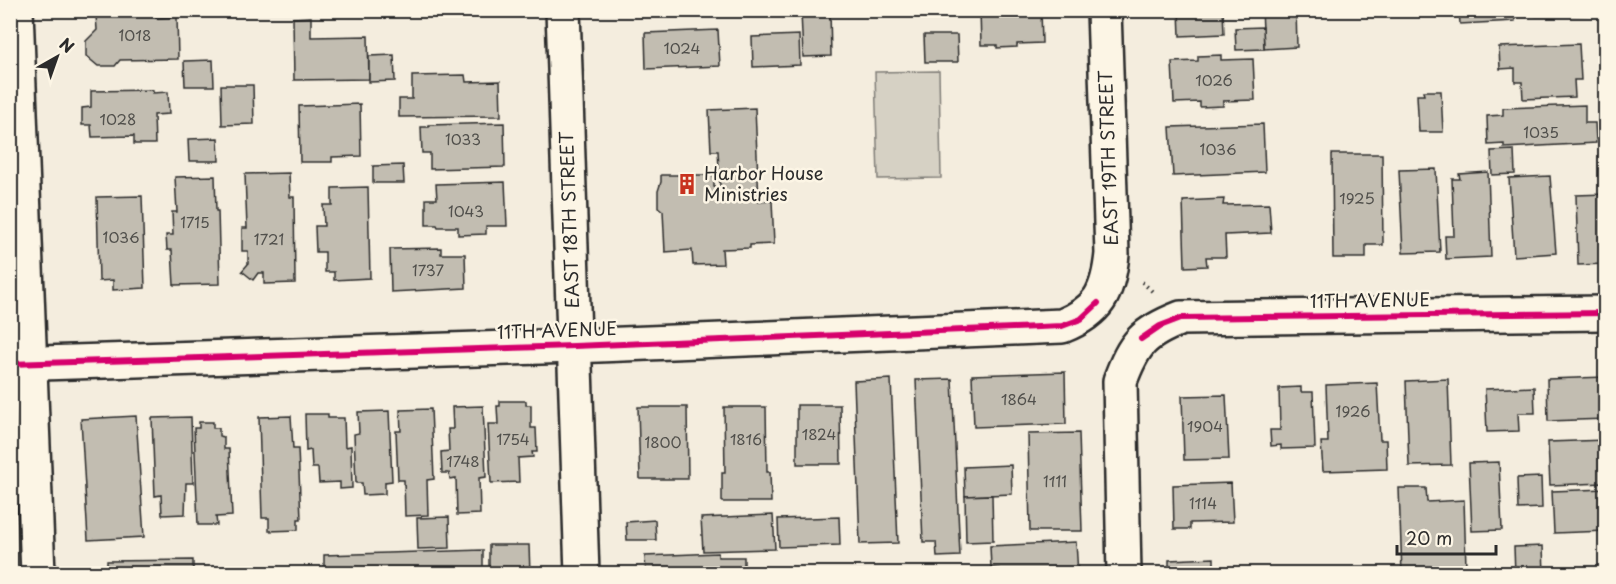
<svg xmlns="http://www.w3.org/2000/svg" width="1616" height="584" viewBox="0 0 1616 584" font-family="'Playpen Sans',sans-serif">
	<rect width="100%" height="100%" fill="#f4edde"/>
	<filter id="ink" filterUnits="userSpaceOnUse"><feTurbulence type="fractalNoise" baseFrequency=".0167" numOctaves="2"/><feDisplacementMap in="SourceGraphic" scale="12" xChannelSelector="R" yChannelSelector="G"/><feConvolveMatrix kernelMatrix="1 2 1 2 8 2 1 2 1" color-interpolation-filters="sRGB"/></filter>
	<g filter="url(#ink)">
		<path fill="#d6d1c4" stroke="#807e78" stroke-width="1.5" d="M 939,71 L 941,178 L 878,179 L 875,72 Z"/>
		<g fill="#c2bdb1" stroke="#2b2b2b" stroke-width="1.5">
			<path d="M 96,10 L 129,10 L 129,14 L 96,15 Z"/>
			<path d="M 436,10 L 481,10 L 481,13 L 436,15 Z"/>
			<path d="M 980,10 L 1041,10 L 1042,43 L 1017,44 L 1017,47 L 997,48 L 997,45 L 981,45 Z"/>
			<path d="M 1179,10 L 1223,10 L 1224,34 L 1180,36 Z"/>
			<path d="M 1262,10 L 1296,10 L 1297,47 L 1264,49 Z"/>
			<path d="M 1459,10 L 1514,10 L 1515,21 L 1460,24 Z"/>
			<path d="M 1536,10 L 1598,10 L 1598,14 L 1536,16 Z"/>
			<path d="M 830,11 L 831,56 L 803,57 L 801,12 Z"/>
			<path d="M 156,14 L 156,18 L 177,17 L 178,59 L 120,60 L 115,66 L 98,66 L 86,56 L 86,41 L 97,30 L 96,15 Z"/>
			<path d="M 311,17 L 311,37 L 368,36 L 369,79 L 294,80 L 293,18 Z"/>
			<path d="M 1263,27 L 1264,49 L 1236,50 L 1235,28 Z"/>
			<path d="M 718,30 L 720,66 L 646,69 L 645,33 Z"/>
			<path d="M 799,35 L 800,65 L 753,67 L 752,37 Z"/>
			<path d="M 924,35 L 957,35 L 958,62 L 925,62 Z"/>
			<path d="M 1579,44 L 1581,80 L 1574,80 L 1575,97 L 1523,99 L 1522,82 L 1515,82 L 1515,68 L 1500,69 L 1499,47 Z"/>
			<path d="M 394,55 L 395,81 L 369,82 L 369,56 Z"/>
			<path d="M 1221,55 L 1221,60 L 1253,59 L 1255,100 L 1223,101 L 1223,106 L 1200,107 L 1200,102 L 1174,103 L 1172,62 L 1198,61 L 1198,56 Z"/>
			<path d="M 213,60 L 214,86 L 185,86 L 184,61 Z"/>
			<path d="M 465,75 L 466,82 L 500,81 L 501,116 L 399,117 L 399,99 L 412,99 L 412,76 Z"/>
			<path d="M 221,85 L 253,85 L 254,124 L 222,125 Z"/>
			<path d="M 153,90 L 153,93 L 168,92 L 169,114 L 154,115 L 155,144 L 134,144 L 134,136 L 92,137 L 91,125 L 82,125 L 82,108 L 91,107 L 91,91 Z"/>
			<path d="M 1423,91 L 1441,91 L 1443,132 L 1419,132 L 1417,95 L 1424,95 Z"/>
			<path d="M 360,104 L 361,156 L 332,157 L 332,162 L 300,162 L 299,106 Z"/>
			<path d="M 1585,105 L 1585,123 L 1595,123 L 1596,143 L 1504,148 L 1504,144 L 1488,145 L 1487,116 L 1503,115 L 1503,108 Z"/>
			<path d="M 755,108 L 759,202 L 772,201 L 774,244 L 750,245 L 750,248 L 722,249 L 723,264 L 693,265 L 692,250 L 665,252 L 663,211 L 658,207 L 658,191 L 661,182 L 661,175 L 714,175 L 714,187 L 720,187 L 718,151 L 711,151 L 709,110 Z"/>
			<path d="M 504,123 L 505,167 L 430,169 L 430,153 L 422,153 L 421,127 L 429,127 L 429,125 Z"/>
			<path d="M 1263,124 L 1265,172 L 1173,176 L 1170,127 Z"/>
			<path d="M 218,138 L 219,161 L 189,161 L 188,139 Z"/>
			<path d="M 1514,150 L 1515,174 L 1492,175 L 1491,151 Z"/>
			<path d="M 1332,154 L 1382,154 L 1383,245 L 1366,245 L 1366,258 L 1333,258 Z"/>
			<path d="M 403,165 L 404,183 L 373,183 L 373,166 Z"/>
			<path d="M 1436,169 L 1440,252 L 1403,253 L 1399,170 Z"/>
			<path d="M 1488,172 L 1491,257 L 1446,259 L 1445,236 L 1454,236 L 1452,179 L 1460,179 L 1459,174 Z"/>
			<path d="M 289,173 L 290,197 L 294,197 L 295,283 L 264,284 L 264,273 L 258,273 L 253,280 L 242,271 L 248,264 L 248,251 L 242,251 L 242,228 L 247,228 L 245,174 Z"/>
			<path d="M 215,176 L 216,211 L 218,211 L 220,284 L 174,285 L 172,250 L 167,250 L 166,235 L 173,235 L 172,212 L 177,212 L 175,177 Z"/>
			<path d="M 1550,176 L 1556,253 L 1514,256 L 1509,178 Z"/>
			<path d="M 505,182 L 507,226 L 486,226 L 486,234 L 458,235 L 458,227 L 438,227 L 437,225 L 426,225 L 426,199 L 437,199 L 436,184 Z"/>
			<path d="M 368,187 L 370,278 L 334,280 L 334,272 L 325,272 L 325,252 L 316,252 L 315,226 L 324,226 L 323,205 L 332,205 L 332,188 Z"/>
			<path d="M 1606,194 L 1606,264 L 1578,265 L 1576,195 Z"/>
			<path d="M 142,196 L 145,288 L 113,290 L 113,280 L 99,281 L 97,197 Z"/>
			<path d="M 1224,199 L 1223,205 L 1269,204 L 1271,233 L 1225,235 L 1226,257 L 1206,257 L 1207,266 L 1185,267 L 1183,201 Z"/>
			<path d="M 441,248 L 441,254 L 465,254 L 466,288 L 391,292 L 390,249 Z"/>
			<path d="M 1065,372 L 1066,424 L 974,427 L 972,375 Z"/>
			<path d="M 1606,377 L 1606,419 L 1548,421 L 1547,379 Z"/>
			<path d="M 891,379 L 898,543 L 860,544 L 854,381 Z"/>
			<path d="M 952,379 L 960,556 L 937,557 L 936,542 L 923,542 L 916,380 Z"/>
			<path d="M 1448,379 L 1451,465 L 1409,466 L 1406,381 Z"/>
			<path d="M 1377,383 L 1380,440 L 1386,440 L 1387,469 L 1323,471 L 1321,442 L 1328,442 L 1326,385 Z"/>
			<path d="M 1301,387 L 1301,392 L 1313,392 L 1315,448 L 1281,449 L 1281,445 L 1271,446 L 1270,430 L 1280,430 L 1279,388 Z"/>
			<path d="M 1534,387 L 1535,413 L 1518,413 L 1519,431 L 1487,432 L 1485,389 Z"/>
			<path d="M 1226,395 L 1229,459 L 1184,460 L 1182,396 Z"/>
			<path d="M 500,401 L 526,401 L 526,405 L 531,405 L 531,428 L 536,428 L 537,452 L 532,452 L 533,457 L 518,458 L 519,482 L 491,483 L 488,424 L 498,424 L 497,406 L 500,406 Z"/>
			<path d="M 797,405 L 840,405 L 841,464 L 797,464 Z"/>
			<path d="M 483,406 L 486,477 L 479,478 L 480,514 L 457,515 L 456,478 L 450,479 L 449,473 L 442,473 L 441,452 L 449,451 L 448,429 L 453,429 L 452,407 Z"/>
			<path d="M 638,407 L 687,407 L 688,479 L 640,479 Z"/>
			<path d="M 724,407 L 766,407 L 767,472 L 770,472 L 771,502 L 722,502 L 722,473 L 725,473 Z"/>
			<path d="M 431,409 L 434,479 L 427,480 L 428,515 L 405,516 L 404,480 L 398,480 L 396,431 L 401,431 L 400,410 Z"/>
			<path d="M 389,411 L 392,481 L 385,482 L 385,494 L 363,495 L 362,483 L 356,483 L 354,434 L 359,433 L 358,412 Z"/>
			<path d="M 305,414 L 328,414 L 328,418 L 344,418 L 345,447 L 351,446 L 352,488 L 340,489 L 340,482 L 319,483 L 318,468 L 312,468 L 311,450 L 306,451 Z"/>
			<path d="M 136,416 L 144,537 L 88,540 L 81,419 Z"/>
			<path d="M 291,416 L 293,449 L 298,449 L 301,519 L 298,519 L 298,530 L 269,531 L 269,518 L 262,518 L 259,417 Z"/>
			<path d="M 191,417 L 193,483 L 186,483 L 185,514 L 162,515 L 161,495 L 155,496 L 152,418 Z"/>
			<path d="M 199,422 L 213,422 L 213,428 L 219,428 L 219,436 L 224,437 L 224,449 L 229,449 L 232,516 L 216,517 L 217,525 L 198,525 L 194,428 L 199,428 Z"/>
			<path d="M 1079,433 L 1082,531 L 1030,531 L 1028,434 Z"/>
			<path d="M 1606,440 L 1606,483 L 1550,485 L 1548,442 Z"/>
			<path d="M 1499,462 L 1502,530 L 1472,531 L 1469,463 Z"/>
			<path d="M 1011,465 L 1012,494 L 965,496 L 964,467 Z"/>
			<path d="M 1541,477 L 1542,508 L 1518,509 L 1517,478 Z"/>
			<path d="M 1231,483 L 1233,522 L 1190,523 L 1190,529 L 1174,529 L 1173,485 Z"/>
			<path d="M 1399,488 L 1426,488 L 1427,502 L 1464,500 L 1466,568 L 1439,569 L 1439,574 L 1402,574 Z"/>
			<path d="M 1606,489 L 1606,531 L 1554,533 L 1552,491 Z"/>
			<path d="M 992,495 L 993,541 L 966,542 L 965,496 Z"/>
			<path d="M 773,515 L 775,549 L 703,551 L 701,518 Z"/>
			<path d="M 449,517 L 450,548 L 418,549 L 417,518 Z"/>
			<path d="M 839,517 L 840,545 L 779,547 L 778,519 Z"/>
			<path d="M 655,520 L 656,540 L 627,540 L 626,522 Z"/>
			<path d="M 1076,542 L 1078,574 L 999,574 L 999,569 L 991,568 L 990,546 Z"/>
			<path d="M 489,545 L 529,545 L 530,574 L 489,574 Z"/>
			<path d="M 1543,546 L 1544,574 L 1515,574 L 1514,547 Z"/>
			<path d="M 483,550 L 483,574 L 324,574 L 324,555 Z"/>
			<path d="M 718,553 L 718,557 L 744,557 L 744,574 L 646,574 L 645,556 Z"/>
			<path d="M 1214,558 L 1214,574 L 1169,574 L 1169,560 Z"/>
			<path d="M 193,560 L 193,574 L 107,574 L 107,561 Z"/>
		</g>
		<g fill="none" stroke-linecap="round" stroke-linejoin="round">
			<defs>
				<g id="minor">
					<path d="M 16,10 L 38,574"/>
					<path d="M 10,364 L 574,346 L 1062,326 C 1099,311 1108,293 1112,254 L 1104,10"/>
					<path d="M 1124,574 L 1120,381 C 1134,343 1143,333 1181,318 L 1606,313"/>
				</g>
				<path id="tertiary" d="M 563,10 L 582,574"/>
			</defs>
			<use href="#minor" stroke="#2b2b2b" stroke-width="38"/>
			<use href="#tertiary" stroke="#2b2b2b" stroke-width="38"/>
			<path stroke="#2b2b2b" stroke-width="4" stroke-dasharray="1.5 4.5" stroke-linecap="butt" d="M 1142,282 L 1154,293"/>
			<use href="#minor" stroke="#fcf5e5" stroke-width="33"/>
			<use href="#tertiary" stroke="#fcf5e5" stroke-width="33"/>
			<defs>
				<g id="cycleway">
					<path d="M 1141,339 L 1160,326 L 1181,318 L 1606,313"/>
					<path d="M 10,364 L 574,346 L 1062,326 L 1081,319 L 1098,303"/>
				</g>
			</defs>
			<use href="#cycleway" stroke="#fcf5e5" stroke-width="10"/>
			<use href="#cycleway" stroke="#d6006c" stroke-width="6"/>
		</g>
	</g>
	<defs>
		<symbol id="building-bare" viewBox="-9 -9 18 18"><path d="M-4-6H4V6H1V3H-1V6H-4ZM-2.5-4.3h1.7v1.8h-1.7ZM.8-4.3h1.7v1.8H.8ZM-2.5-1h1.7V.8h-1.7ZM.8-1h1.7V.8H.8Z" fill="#c8321e" stroke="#fcf5e5" stroke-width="2.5" paint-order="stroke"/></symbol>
	</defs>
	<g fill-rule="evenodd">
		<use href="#building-bare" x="672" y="169" width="30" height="30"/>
	</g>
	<g text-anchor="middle" stroke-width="5" stroke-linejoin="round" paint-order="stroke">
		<g font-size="15" fill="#51504c">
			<text x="135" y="41">1018</text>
			<text x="682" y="54">1024</text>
			<text x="1214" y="86">1026</text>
			<text x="118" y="125">1028</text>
			<text x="1541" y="138">1035</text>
			<text x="463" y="145">1033</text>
			<text x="1218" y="155">1036</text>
			<text x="1357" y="204">1925</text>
			<text x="466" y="217">1043</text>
			<text x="195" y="228">1715</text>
			<text x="121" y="243">1036</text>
			<text x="269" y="245">1721</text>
			<text x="428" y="276">1737</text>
			<text x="1019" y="405">1864</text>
			<text x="1353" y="417">1926</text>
			<text x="1205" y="432">1904</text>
			<text x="819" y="440">1824</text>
			<text x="513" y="445">1754</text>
			<text x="746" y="445">1816</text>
			<text x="663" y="448">1800</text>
			<text x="463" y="467">1748</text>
			<text x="1055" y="487">1111</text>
			<text x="1203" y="509">1114</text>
		</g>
		<g font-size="18" fill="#2b2b2b" stroke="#fcf5e5">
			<text transform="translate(1109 158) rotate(-92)" y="6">EAST 19TH STREET</text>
			<text transform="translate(570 220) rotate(-92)" y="6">EAST 18TH STREET</text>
			<text transform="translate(1370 301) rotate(-1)" y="6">11TH AVENUE</text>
			<text transform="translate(557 331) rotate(-2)" y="6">11TH AVENUE</text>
		</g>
		<g font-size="18" fill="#2b2b2b" stroke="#fcf5e5" text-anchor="start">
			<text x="704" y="180">Harbor House<tspan x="704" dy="21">Ministries</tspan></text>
		</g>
	</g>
	<rect width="1616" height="584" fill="none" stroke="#fcf5e5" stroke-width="36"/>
	<rect x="18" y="18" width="1580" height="548" fill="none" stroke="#2b2b2b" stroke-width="2" filter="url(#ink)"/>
	<g transform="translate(57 57) rotate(40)" stroke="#fcf5e5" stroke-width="4.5" paint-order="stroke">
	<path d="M0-4.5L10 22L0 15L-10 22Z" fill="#2b2b2b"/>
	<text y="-9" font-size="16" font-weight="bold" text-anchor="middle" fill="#2b2b2b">N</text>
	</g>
	<path d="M1397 545v9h99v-9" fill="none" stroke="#2b2b2b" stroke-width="3"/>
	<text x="1406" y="545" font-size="18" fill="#2b2b2b" stroke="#fcf5e5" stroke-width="4.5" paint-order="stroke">20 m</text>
</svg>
